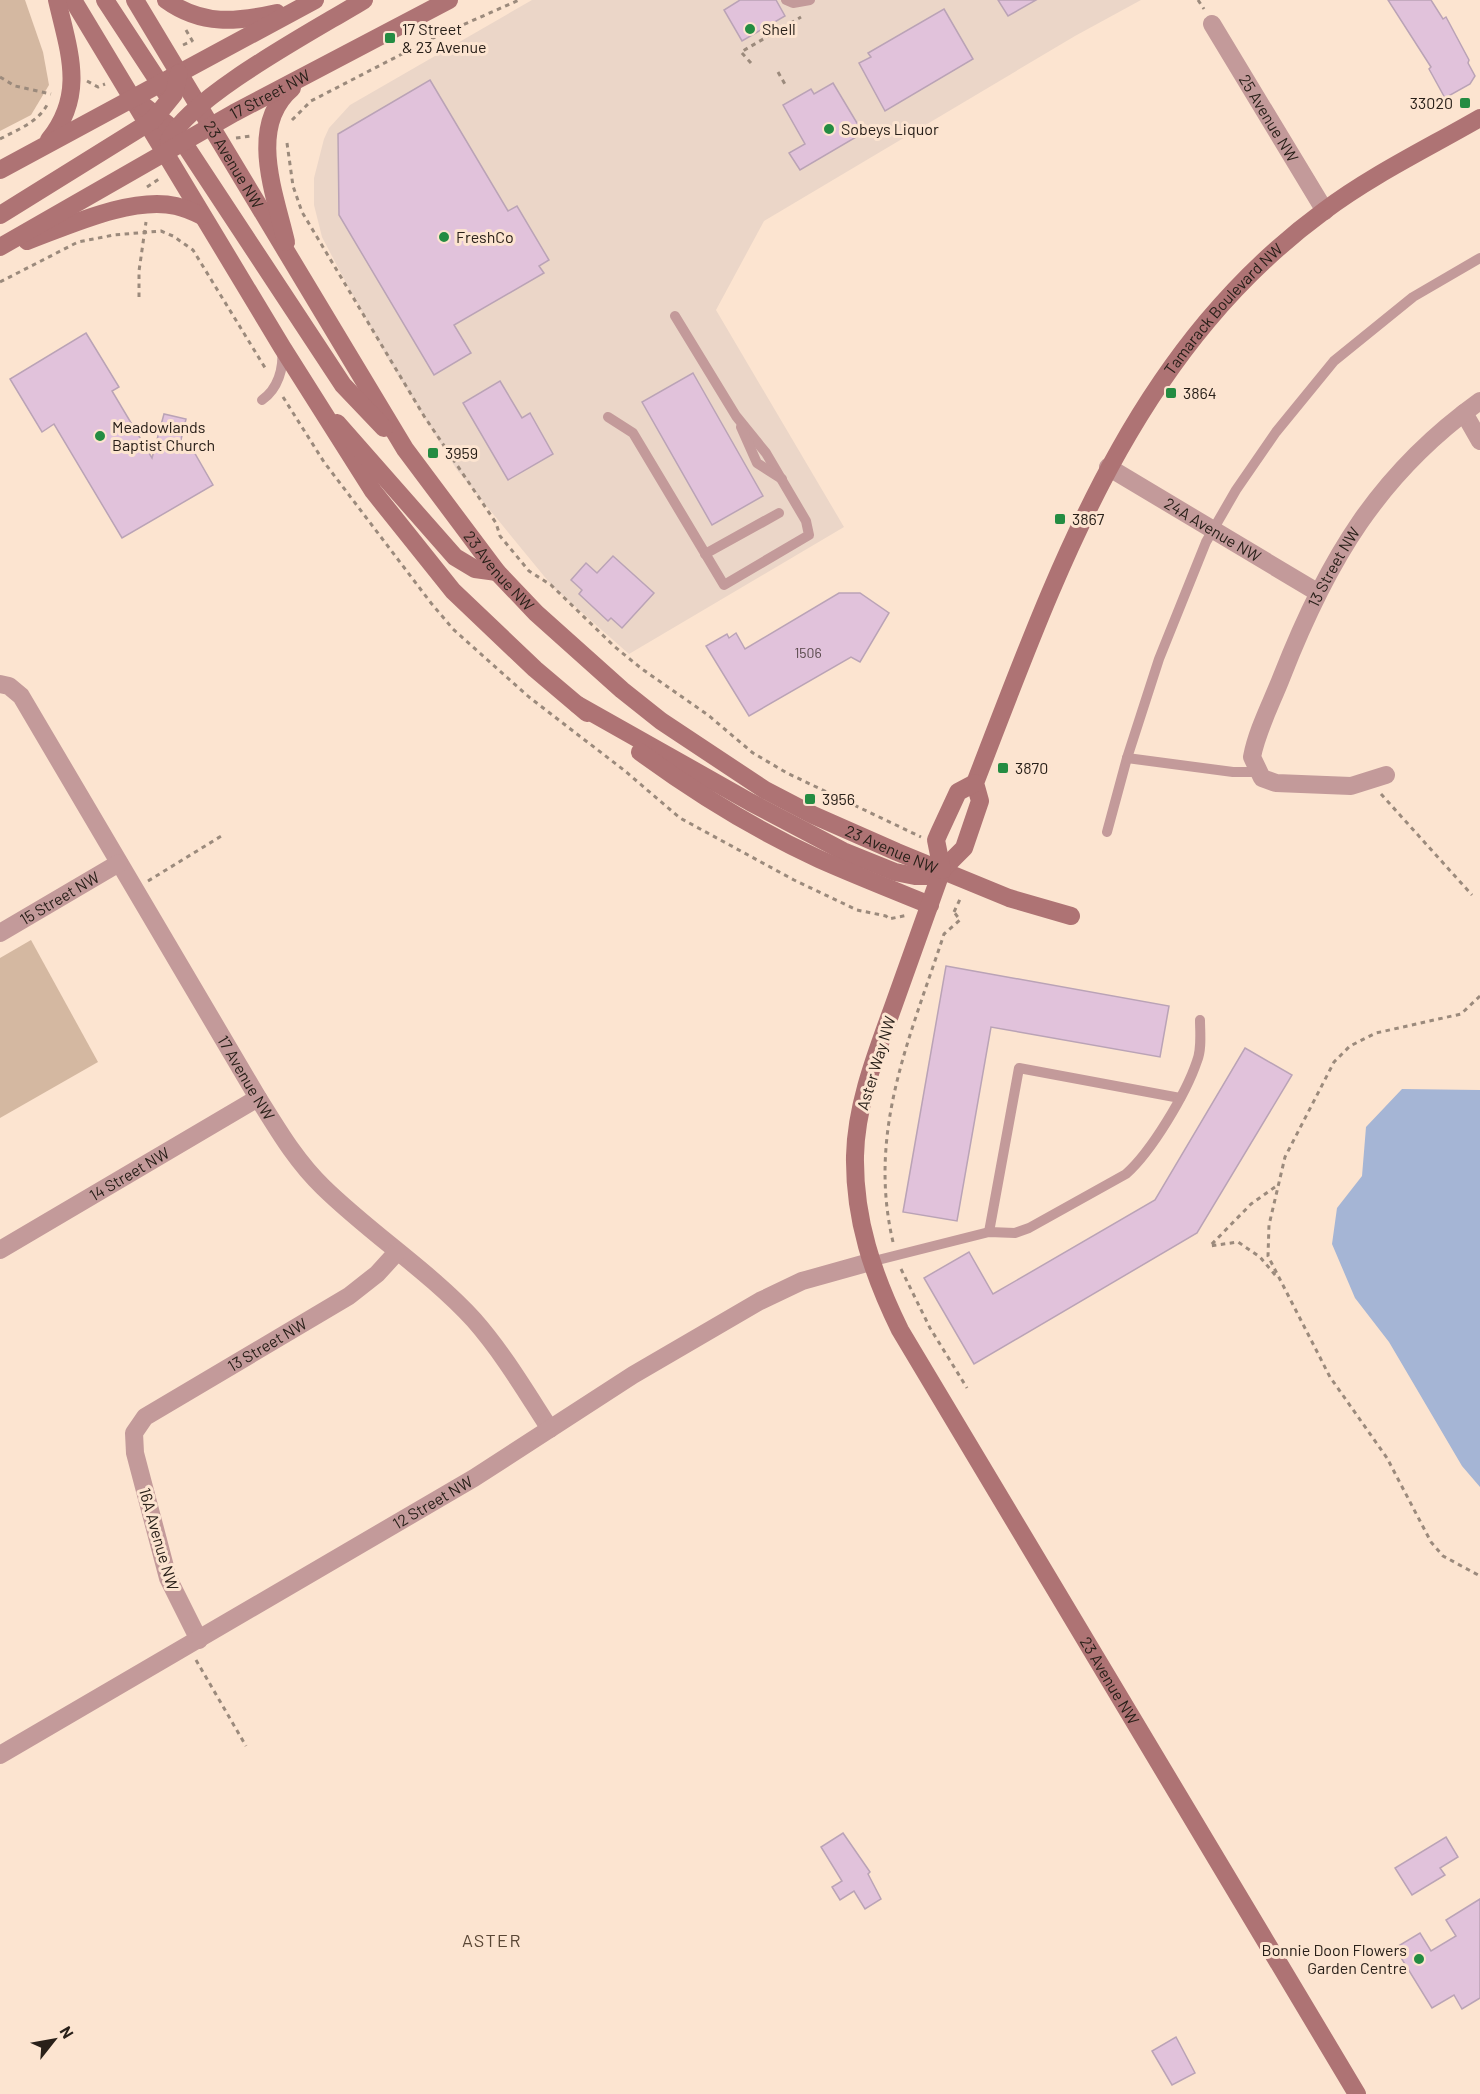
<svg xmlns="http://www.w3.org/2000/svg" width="1480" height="2094" viewBox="0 0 1480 2094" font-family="Barlow,sans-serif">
	<rect width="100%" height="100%" fill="#fce4d0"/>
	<path fill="#ebd6c8" d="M 532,0 L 1141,0 L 1075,36 L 764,221 L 716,310 L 844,527 L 629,654 L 553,587 L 457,470 L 389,361 L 344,279 L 322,237 L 314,205 L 314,178 L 324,139 L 329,128 L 350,105 Z"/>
	<g fill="#d4b8a1">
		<path d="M 0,0 L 25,0 L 43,52 L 49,85 L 31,115 L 0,131 Z"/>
		<path d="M 31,940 L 98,1062 L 0,1118 L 0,958 Z"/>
	</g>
	<path fill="#a5b5d5" d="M 1402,1089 L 1480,1090 L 1480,1487 L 1462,1466 L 1389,1342 L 1355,1298 L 1332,1244 L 1337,1208 L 1362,1176 L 1366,1127 Z"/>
	<g fill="#e1c2db" stroke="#baa3b6" stroke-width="1.5">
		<path d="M 740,0 L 776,0 L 785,16 L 742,41 L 724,10 Z"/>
		<path d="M 998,0 L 1036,0 L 1008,16 Z"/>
		<path d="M 1388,0 L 1431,0 L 1443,19 L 1446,17 L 1469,60 L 1468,63 L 1475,76 L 1470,84 L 1445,98 L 1429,69 L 1431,67 Z"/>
		<path d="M 944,9 L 973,59 L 885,111 L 859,63 L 871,57 L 868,53 Z"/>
		<path d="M 430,80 L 508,211 L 517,206 L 549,260 L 539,266 L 544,273 L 454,325 L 471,353 L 434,375 L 339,215 L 338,134 Z"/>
		<path d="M 833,83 L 863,133 L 800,170 L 789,153 L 805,144 L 783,105 L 811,89 L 814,94 Z"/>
		<path d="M 86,333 L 119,387 L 112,391 L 152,458 L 164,414 L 186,419 L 179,448 L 194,452 L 213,485 L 122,538 L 54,424 L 42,432 L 10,379 Z"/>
		<path d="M 693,373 L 763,496 L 712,525 L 642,402 Z"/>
		<path d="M 500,381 L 522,418 L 530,413 L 553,454 L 508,480 L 463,403 Z"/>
		<path d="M 613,556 L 654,593 L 622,628 L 611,618 L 608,621 L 579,594 L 582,590 L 571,580 L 586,563 L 597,573 Z"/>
		<path d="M 839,593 L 860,593 L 889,613 L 860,662 L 851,657 L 749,716 L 706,646 L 727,634 L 729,638 L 736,633 L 745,649 Z"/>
		<path d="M 946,966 L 1169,1006 L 1160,1057 L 991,1027 L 957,1221 L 903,1212 Z"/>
		<path d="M 1245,1048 L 1292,1075 L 1197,1233 L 974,1364 L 924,1278 L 969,1252 L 993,1294 L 1155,1200 Z"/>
		<path d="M 843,1833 L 870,1872 L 868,1874 L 881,1899 L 865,1909 L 854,1891 L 840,1900 L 832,1887 L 842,1881 L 821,1847 Z"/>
		<path d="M 1446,1837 L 1458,1857 L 1440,1868 L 1445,1875 L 1412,1895 L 1395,1868 Z"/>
		<path d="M 1480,1899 L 1480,1998 L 1462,2009 L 1454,1995 L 1432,2008 L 1395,1948 L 1420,1933 L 1431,1951 L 1456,1936 L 1446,1920 Z"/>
		<path d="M 1176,2037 L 1195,2073 L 1172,2085 L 1152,2051 Z"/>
	</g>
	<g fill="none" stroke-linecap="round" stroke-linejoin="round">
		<g stroke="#9b8a7c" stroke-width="3" stroke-dasharray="4.5 4.5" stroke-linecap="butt">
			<path d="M 1198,0 L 1204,9"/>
			<path d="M 186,30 L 193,42"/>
			<path d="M 183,45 L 192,41"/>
			<path d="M 751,63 L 741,52 L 801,17"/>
			<path d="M 778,72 L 786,86"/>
			<path d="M 0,77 L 15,86 L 51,94"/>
			<path d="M 87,81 L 98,87 L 105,84"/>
			<path d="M 292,120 L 311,101 L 431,39 L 519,0"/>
			<path d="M 236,138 L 251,136"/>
			<path d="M 0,139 C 17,130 38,122 47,105"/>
			<path d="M 287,143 L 293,186 L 302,212 L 424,416 L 496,523 L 500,536 L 529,571 L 551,585 L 615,647 L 642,669 L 708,715 L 753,753 L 787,773 L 921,837"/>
			<path d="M 147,187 L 162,177"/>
			<path d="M 0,282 L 78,242 L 114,235 L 161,231 L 173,236 L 193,250 L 267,371"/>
			<path d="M 139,297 L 139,271 L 146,222"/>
			<path d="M 283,397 L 324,462 L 431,603 L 453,629 L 529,697 L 625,771 L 680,818 L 794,880 L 857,910 L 886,916 L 889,919 L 908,915"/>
			<path d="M 1381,794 L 1472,895"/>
			<path d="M 148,881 L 223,835"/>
			<path d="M 954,912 L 961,897"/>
			<path d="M 1480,996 L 1461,1014 L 1376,1033 L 1350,1046 L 1334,1062 L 1285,1157 L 1269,1225 L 1268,1256 L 1330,1377 L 1387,1458 L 1431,1542 L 1443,1556 L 1480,1576"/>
			<path d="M 1275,1187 L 1251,1204 L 1210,1246 L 1238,1242 L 1260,1257 L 1276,1276"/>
			<path d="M 893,1242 C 867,1131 910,1038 944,934 L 960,920 L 954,912"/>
			<path d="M 901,1269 L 930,1328 L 967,1388"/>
			<path d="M 196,1660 L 246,1746"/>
		</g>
		<g stroke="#c39a9a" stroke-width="10">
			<path d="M 786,0 L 793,3 L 810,0"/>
			<path d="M 262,400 C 278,389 284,368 282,350"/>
			<path d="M 608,417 L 633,433 L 724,585 L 809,535 L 806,521 L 766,453 L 736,416 L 675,316"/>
			<path d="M 741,427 L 757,463 L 782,479"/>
			<path d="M 705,554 L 779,513"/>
			<path d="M 1127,758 L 1233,772 L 1257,772"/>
			<path d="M 1107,832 L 1127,758 L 1159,659 L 1206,542 L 1236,490 L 1276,432 L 1334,361 L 1413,297 L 1480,258"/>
			<path d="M 989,1232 L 1019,1068 L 1180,1098"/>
			<path d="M 870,1262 L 989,1232 L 1015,1233 L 1029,1228 L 1126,1174 C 1151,1152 1186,1094 1197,1061 C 1202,1049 1200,1032 1200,1020"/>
		</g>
		<g stroke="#c39a9a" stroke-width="18">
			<path id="s1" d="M 1212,24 L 1325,211"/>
			<path d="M 1464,413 L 1480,441"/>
			<path id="s2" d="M 1108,467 L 1317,592"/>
			<path id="s3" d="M 0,684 L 9,686 L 21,696 L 258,1098 C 278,1130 296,1161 323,1187 C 371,1234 429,1271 474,1320 C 503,1353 526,1392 550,1429"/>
			<path id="s4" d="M 1386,775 L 1351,786 L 1276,783 L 1262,778 L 1252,757 C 1257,730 1272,702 1282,676 C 1327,561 1378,474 1480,401"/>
			<path id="s5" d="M 0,933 L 119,863"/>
			<path id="s6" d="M 0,1250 L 258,1098"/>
			<path id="s7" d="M 199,1640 L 168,1578 L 135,1453 L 134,1433 L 145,1417 L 349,1296 L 377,1274 L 397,1252"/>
			<path id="s8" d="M 0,1755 L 474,1478 L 633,1375 L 760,1301 L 802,1281 L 870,1262"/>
		</g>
		<g stroke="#ae7374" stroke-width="18">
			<path d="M 73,0 L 282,347 L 373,491 L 453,591 L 535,669 L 587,713"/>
			<path d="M 105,0 L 166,93"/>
			<path id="s9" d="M 135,0 L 405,449 L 497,572 L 536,613 L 622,690 L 661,721 L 765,790 L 813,815 L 897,852 L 1009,898 L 1071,916"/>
			<path d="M 166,0 C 202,26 237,22 277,13"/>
			<path d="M 139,102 L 167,124 L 183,142 L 343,385 L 384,428"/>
			<path d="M 49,140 C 86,94 69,52 57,0"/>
			<path d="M 169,140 C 192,95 317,29 364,0"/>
			<path d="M 0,170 L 315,0"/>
			<path d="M 0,215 L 153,120 L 174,94 L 179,73"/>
			<path d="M 27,241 C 68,226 132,196 176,206 C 185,208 194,212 202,216"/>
			<path d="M 286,242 C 275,194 247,126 292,88"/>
			<path id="s10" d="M 0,247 L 234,113 L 449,0"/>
			<path d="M 337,423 L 455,557 L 475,569 L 497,572"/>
			<path id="s11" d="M 578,705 L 750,802 L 843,851 L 895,872 L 915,876 L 927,876 L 942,870 L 964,848 L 980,801 L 975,783 C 1058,569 1131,353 1324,211 C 1372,175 1428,148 1480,118"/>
			<path d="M 640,752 C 696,793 756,830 819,859 C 855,875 893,890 930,905"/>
			<path id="s12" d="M 942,870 C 926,916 909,961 893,1007 C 876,1054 856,1105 855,1156 C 854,1219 873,1275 900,1330 L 1357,2094"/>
			<path d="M 942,870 L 936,840 L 939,833 L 958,792 L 975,783"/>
		</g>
	</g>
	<g fill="#248c42" stroke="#fce4d0" stroke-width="2">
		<circle cx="750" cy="29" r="6"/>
		<rect x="384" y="32" width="12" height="12" rx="3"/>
		<rect x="1459" y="97" width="12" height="12" rx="3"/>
		<circle cx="829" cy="129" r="6"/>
		<circle cx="444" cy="237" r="6"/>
		<rect x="1165" y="387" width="12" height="12" rx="3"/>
		<circle cx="100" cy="436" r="6"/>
		<rect x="427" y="447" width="12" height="12" rx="3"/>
		<rect x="1054" y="513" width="12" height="12" rx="3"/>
		<rect x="997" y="762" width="12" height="12" rx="3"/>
		<rect x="804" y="793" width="12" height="12" rx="3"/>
		<circle cx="1419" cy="1959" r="6"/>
	</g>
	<g text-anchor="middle" stroke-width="6" stroke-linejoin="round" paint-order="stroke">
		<g font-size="14" fill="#57484a">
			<text x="808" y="658">1506</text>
		</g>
		<g font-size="16" fill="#292019" stroke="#fce4d0" text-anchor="start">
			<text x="402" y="35">17 Street<tspan x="402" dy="18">&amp; 23 Avenue</tspan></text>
			<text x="762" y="35">Shell</text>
			<text x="1453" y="109" text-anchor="end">33020</text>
			<text x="841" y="135">Sobeys Liquor</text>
			<text x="456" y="243">FreshCo</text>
			<text x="1183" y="399">3864</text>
			<text x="112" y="433">Meadowlands<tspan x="112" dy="18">Baptist Church</tspan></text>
			<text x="445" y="459">3959</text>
			<text x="1072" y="525">3867</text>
			<text x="1015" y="774">3870</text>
			<text x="822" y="805">3956</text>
			<text x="1407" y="1956" text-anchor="end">Bonnie Doon Flowers<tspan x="1407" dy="18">Garden Centre</tspan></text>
		</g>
		<g font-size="16" fill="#292019" stroke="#fce4d0">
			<text dy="6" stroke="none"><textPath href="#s10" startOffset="310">17 Street NW</textPath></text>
			<text dy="6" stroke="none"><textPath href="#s1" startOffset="110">25 Avenue NW</textPath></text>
			<text dy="6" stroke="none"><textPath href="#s9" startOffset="192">23 Avenue NW</textPath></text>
			<text dy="6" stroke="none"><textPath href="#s11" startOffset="1046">Tamarack Boulevard NW</textPath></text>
			<text dy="6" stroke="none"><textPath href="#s2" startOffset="122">24A Avenue NW</textPath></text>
			<text dy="6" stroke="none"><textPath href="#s4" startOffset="357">13 Street NW</textPath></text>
			<text dy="6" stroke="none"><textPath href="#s9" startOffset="678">23 Avenue NW</textPath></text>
			<text dy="6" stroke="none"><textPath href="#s9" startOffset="1164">23 Avenue NW</textPath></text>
			<text dy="6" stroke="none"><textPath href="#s5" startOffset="69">15 Street NW</textPath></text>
			<text transform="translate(876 1063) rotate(-73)" y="6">Aster Way NW</text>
			<text dy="6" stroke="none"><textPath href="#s3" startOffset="468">17 Avenue NW</textPath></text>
			<text dy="6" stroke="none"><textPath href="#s6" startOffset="150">14 Street NW</textPath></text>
			<text dy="6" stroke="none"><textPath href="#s7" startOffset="380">13 Street NW</textPath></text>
			<text dy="6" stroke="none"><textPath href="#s8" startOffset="501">12 Street NW</textPath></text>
			<text transform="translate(159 1539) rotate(74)" y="6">16A Avenue NW</text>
			<text dy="6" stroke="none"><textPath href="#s12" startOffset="890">23 Avenue NW</textPath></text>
		</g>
		<g font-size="18" letter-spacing="1.5" fill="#594635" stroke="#fce4d0">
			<text x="492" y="1947">ASTER</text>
		</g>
	</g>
	<g transform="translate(54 2040) rotate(59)" stroke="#fce4d0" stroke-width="4.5" paint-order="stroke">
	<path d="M0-4.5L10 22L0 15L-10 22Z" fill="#292019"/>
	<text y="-9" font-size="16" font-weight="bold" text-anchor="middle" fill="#292019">N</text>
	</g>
</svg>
